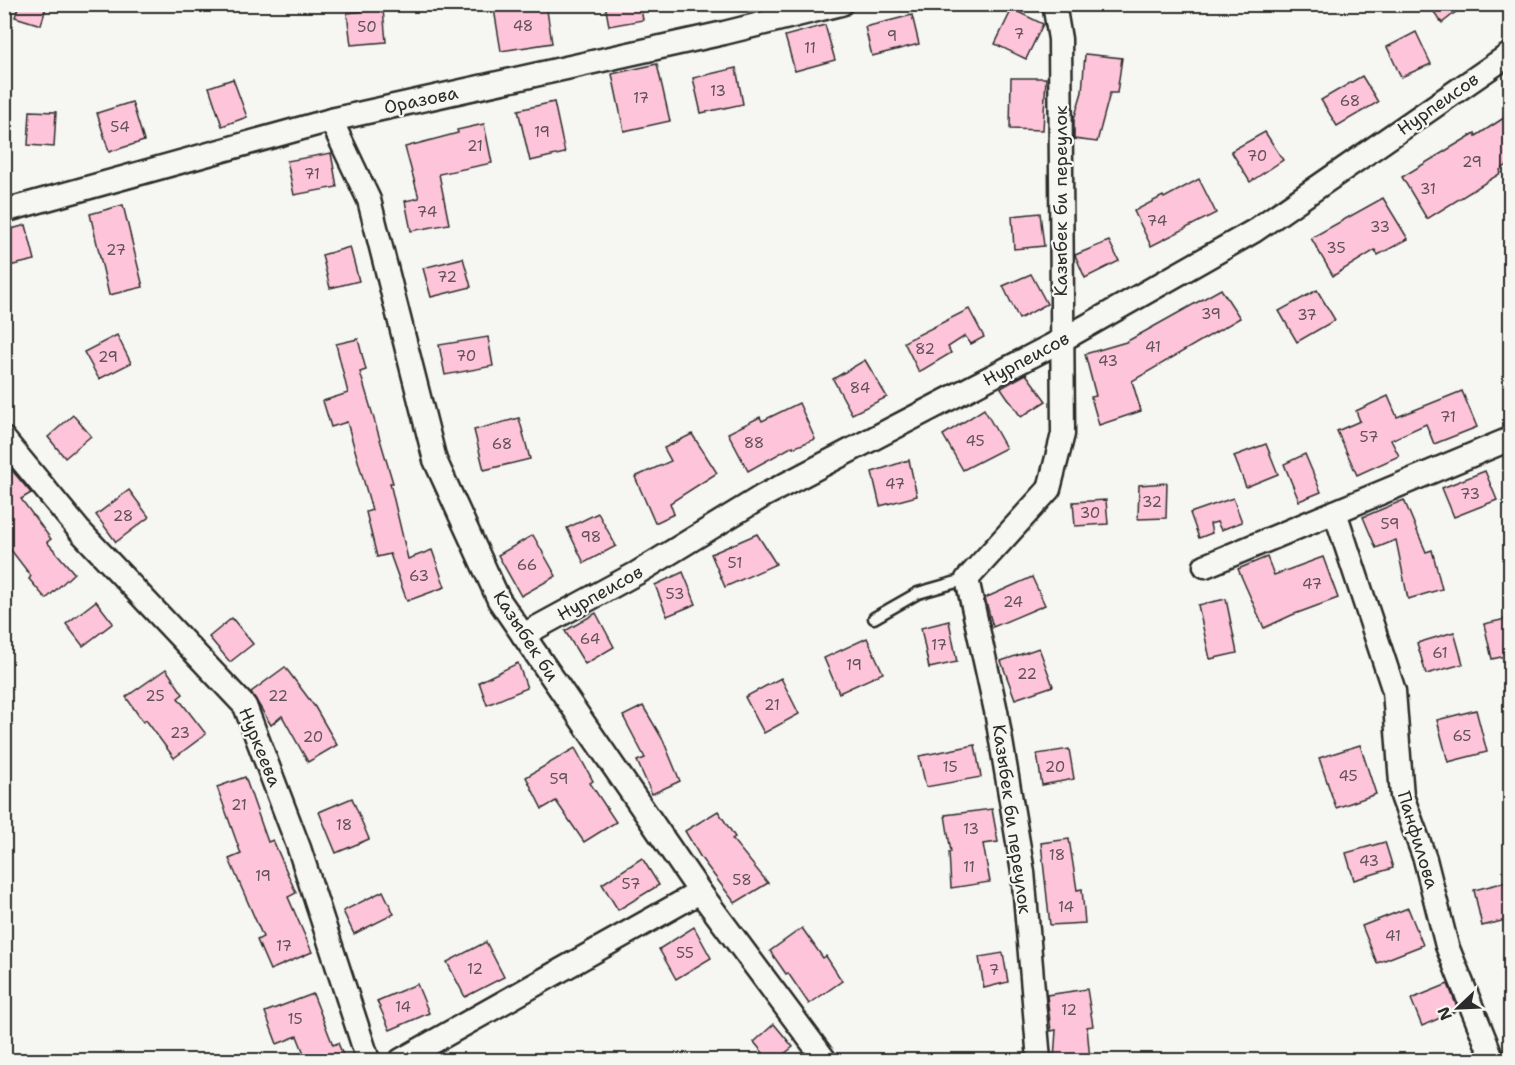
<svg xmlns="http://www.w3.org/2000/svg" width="1515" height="1065" viewBox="0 0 1515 1065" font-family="'Shantell Sans',sans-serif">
	<rect width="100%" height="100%" fill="#f6f6f2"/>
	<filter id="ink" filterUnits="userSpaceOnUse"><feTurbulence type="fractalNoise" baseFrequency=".0167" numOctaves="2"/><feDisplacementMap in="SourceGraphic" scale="12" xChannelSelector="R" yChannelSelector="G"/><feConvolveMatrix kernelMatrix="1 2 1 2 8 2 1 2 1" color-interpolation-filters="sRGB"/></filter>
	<g filter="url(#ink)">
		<g fill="#fec5da" stroke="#2b2b2b" stroke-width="1.5">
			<path d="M 19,4 L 47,4 L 41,25 L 15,17 Z"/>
			<path d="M 523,4 L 546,4 L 552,43 L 501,51 L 494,9 Z"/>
			<path d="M 605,4 L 640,4 L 643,20 L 609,26 Z"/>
			<path d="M 1428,4 L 1466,4 L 1442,23 Z"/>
			<path d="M 383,9 L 386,42 L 351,45 L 347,13 Z"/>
			<path d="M 1012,9 L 1043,24 L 1026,59 L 995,44 Z"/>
			<path d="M 912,15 L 919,44 L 872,56 L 865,27 Z"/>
			<path d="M 825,25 L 835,60 L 795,71 L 785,36 Z"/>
			<path d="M 1416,32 L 1431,64 L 1401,77 L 1387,47 Z"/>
			<path d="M 1085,54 L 1122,58 L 1117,93 L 1110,93 L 1097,142 L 1074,139 L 1074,119 L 1082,92 Z"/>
			<path d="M 657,64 L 670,121 L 624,131 L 612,74 Z"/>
			<path d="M 736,68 L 743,104 L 701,113 L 693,78 Z"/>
			<path d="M 1362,76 L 1378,102 L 1337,126 L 1321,100 Z"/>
			<path d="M 1011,78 L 1046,78 L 1043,130 L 1010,129 Z"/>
			<path d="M 233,79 L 247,117 L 222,126 L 209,87 Z"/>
			<path d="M 132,102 L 144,141 L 109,152 L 97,113 Z"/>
			<path d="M 554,102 L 565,153 L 530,161 L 518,110 Z"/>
			<path d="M 30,111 L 56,112 L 54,147 L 28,145 Z"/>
			<path d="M 1510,114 L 1510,163 L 1500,170 L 1501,173 L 1427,219 L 1402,177 L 1475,133 L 1476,136 Z"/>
			<path d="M 484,124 L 492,163 L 439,174 L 449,224 L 411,231 L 405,201 L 419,198 L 405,147 L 458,133 L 457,130 Z"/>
			<path d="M 1265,132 L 1283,160 L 1250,182 L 1231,151 Z"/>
			<path d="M 331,153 L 337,187 L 294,195 L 287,161 Z"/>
			<path d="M 1199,179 L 1216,213 L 1151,246 L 1134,211 L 1163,196 L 1164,198 Z"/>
			<path d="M 1383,198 L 1408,239 L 1378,255 L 1375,250 L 1333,276 L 1311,238 Z"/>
			<path d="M 123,205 L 143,287 L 109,295 L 90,214 Z"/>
			<path d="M 1040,213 L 1044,246 L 1014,249 L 1012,216 Z"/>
			<path d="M 26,225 L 35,260 L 9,266 L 4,247 L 4,231 Z"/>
			<path d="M 1109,241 L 1119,261 L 1085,278 L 1075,255 Z"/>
			<path d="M 350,247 L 359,281 L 330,288 L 322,255 Z"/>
			<path d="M 463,258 L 471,287 L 431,297 L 423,268 Z"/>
			<path d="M 1031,274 L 1047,304 L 1019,319 L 1003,286 Z"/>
			<path d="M 1221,289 L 1240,318 L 1132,381 L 1141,411 L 1099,425 L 1091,397 L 1096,396 L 1085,354 L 1126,342 Z"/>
			<path d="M 1317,290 L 1335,320 L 1297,342 L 1279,311 Z"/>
			<path d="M 969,309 L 984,337 L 971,344 L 965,336 L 948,347 L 951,353 L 919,372 L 904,342 Z"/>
			<path d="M 117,335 L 131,363 L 99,379 L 84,352 Z"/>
			<path d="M 488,337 L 493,366 L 445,375 L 439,345 Z"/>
			<path d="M 358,339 L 366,370 L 360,372 L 393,483 L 390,483 L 408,559 L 432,550 L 445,587 L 407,601 L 390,554 L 377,557 L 366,512 L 372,510 L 347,422 L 331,427 L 323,401 L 348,393 L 336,344 Z"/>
			<path d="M 865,360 L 887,397 L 852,414 L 833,379 Z"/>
			<path d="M 1026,374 L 1046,401 L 1021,417 L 1001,388 Z"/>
			<path d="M 1462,391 L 1477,427 L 1434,444 L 1426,424 L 1391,440 L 1399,456 L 1357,475 L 1337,431 L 1360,421 L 1356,411 L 1388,396 L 1397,417 Z"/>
			<path d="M 799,403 L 815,439 L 793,448 L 793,446 L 748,471 L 728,433 L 760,417 L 762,421 Z"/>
			<path d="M 984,409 L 1006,448 L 963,470 L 943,435 Z"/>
			<path d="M 73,415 L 91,436 L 65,458 L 48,437 Z"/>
			<path d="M 519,418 L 530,459 L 484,470 L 474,430 Z"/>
			<path d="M 692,434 L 717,473 L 670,503 L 674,514 L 655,523 L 635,477 L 671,461 L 664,448 Z"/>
			<path d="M 1266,444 L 1278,474 L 1246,487 L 1234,456 Z"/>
			<path d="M 1305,454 L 1321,492 L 1299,501 L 1284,464 Z"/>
			<path d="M 909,460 L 917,496 L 880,506 L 872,472 Z"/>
			<path d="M 4,461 L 31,493 L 21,499 L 51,539 L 47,542 L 74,573 L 46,599 L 29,579 L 31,576 L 4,541 Z"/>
			<path d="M 1485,471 L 1497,500 L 1454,517 L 1442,488 Z"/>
			<path d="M 1167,483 L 1166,518 L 1138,519 L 1139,485 Z"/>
			<path d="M 129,490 L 149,517 L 116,542 L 96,515 Z"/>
			<path d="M 1233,498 L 1242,522 L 1221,530 L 1217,522 L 1210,524 L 1212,533 L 1199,538 L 1190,513 Z"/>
			<path d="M 1106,500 L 1108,524 L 1075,526 L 1073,502 Z"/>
			<path d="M 1404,500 L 1426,552 L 1432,550 L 1442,589 L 1408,599 L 1396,540 L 1376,548 L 1363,517 Z"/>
			<path d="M 598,513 L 616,546 L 584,563 L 567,528 Z"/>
			<path d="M 757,534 L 776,564 L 725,587 L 711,554 Z"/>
			<path d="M 533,535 L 556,576 L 521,596 L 498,555 Z"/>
			<path d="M 1267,557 L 1274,575 L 1323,557 L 1338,598 L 1292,615 L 1264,628 L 1238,569 Z"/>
			<path d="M 683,572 L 696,604 L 667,616 L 655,585 Z"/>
			<path d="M 1032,577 L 1045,605 L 993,627 L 985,598 Z"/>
			<path d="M 1226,599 L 1237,653 L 1210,659 L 1198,605 Z"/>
			<path d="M 96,601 L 113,623 L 83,646 L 66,624 Z"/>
			<path d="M 596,613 L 614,647 L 585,664 L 565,631 Z"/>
			<path d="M 232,618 L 253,644 L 230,662 L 209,637 Z"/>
			<path d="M 1510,618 L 1510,655 L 1492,659 L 1484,624 Z"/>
			<path d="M 949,621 L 957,662 L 929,668 L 921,628 Z"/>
			<path d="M 1454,632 L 1463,664 L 1426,674 L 1417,643 Z"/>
			<path d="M 867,638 L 883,673 L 839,693 L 824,658 Z"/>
			<path d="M 1039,648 L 1053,686 L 1015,699 L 1001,661 Z"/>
			<path d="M 518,663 L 527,688 L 487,705 L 479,682 Z"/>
			<path d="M 285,667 L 315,707 L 337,745 L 308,762 L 282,716 L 271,725 L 251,692 Z"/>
			<path d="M 166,669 L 183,694 L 178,698 L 206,734 L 174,758 L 146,720 L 143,722 L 126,697 Z"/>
			<path d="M 781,678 L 799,714 L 764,733 L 745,697 Z"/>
			<path d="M 643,706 L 663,740 L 680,781 L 652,794 L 637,761 L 645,758 L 623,716 Z"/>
			<path d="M 1476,710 L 1487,752 L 1448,762 L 1437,720 Z"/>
			<path d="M 975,745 L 981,777 L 926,787 L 919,756 Z"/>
			<path d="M 1360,745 L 1376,794 L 1336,808 L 1319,758 Z"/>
			<path d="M 575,748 L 593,781 L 590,783 L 616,822 L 584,842 L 556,801 L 542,809 L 526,777 Z"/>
			<path d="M 1069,749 L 1074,779 L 1042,785 L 1037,754 Z"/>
			<path d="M 245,777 L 268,842 L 273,840 L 296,893 L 288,897 L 312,952 L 270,970 L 257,940 L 263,937 L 229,859 L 241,854 L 217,787 Z"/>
			<path d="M 352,798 L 369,839 L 336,853 L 319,812 Z"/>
			<path d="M 992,809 L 998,842 L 983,844 L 990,882 L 951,888 L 949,852 L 951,852 L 945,815 Z"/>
			<path d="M 718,811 L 735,837 L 732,839 L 768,883 L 735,903 L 701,858 L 685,831 Z"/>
			<path d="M 1069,839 L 1077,890 L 1082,889 L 1085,923 L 1050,925 L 1041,843 Z"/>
			<path d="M 1385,842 L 1393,868 L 1354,880 L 1346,853 Z"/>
			<path d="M 642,858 L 659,885 L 618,910 L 602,884 Z"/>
			<path d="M 1510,881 L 1510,919 L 1482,926 L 1474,890 Z"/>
			<path d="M 383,891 L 394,914 L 354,934 L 343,911 Z"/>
			<path d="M 1408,908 L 1423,945 L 1377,963 L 1362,926 Z"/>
			<path d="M 694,927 L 711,958 L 676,979 L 659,949 Z"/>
			<path d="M 802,928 L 823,958 L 826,956 L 842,981 L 809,1004 L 788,973 L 786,974 L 770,951 Z"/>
			<path d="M 486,942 L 504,977 L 465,997 L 447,962 Z"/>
			<path d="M 1003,953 L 1008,982 L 984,988 L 979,957 Z"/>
			<path d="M 417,984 L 429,1013 L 390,1030 L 377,1001 Z"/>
			<path d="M 1448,984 L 1458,1010 L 1422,1026 L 1411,999 Z"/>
			<path d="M 1087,989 L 1093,1026 L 1087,1027 L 1090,1060 L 1054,1060 L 1056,1030 L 1051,1031 L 1047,995 Z"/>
			<path d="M 313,994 L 333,1045 L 338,1043 L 345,1060 L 296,1060 L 305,1056 L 297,1036 L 277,1044 L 265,1012 Z"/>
			<path d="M 774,1024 L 793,1047 L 776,1060 L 769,1060 L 754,1042 Z"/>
		</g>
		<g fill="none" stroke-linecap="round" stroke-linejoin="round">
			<defs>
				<path id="lane" d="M 874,618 L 918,593 L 967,579"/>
				<g id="street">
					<path d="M 331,120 L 369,200 L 435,460 L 499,600 L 700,892 L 825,1060"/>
					<path d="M 4,211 L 331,120 L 724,33 L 841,4"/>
					<path d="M 4,439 L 79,530 L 245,706 L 299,848 L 368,1060"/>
					<path d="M 1335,512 L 1394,691 L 1402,796 L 1425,859 L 1447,946 L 1493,1060"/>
					<path d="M 1205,566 L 1510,439"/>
					<path d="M 523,635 L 637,573 L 763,496 L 1062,340 L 1254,231 L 1510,54"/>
					<path d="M 401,1060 L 700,892"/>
					<path d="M 1039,1060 L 1023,872 L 996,711 L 967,579 L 1049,489 L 1063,434 L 1060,39 L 1054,4"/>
				</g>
			</defs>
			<use href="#lane" stroke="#2b2b2b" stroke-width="15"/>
			<use href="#street" stroke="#2b2b2b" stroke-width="27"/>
			<use href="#lane" stroke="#f6f6f2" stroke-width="10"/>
			<use href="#street" stroke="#f6f6f2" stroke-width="22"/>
		</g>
	</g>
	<g text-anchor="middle" stroke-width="4.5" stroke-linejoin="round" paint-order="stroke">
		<g font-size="15" fill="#605257">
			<text x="523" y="31">48</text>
			<text x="367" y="32">50</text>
			<text x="1019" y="39">7</text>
			<text x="892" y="41">9</text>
			<text x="810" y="53">11</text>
			<text x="718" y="96">13</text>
			<text x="641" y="103">17</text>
			<text x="1350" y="106">68</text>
			<text x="120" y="132">54</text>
			<text x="542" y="137">19</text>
			<text x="475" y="151">21</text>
			<text x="1257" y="161">70</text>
			<text x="1472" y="167">29</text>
			<text x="312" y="179">71</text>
			<text x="1428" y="194">31</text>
			<text x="427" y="217">74</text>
			<text x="1157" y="226">74</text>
			<text x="1380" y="232">33</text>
			<text x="1336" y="253">35</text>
			<text x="116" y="255">27</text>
			<text x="447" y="282">72</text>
			<text x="1211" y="319">39</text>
			<text x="1307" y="320">37</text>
			<text x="1153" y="352">41</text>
			<text x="925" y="354">82</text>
			<text x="466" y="361">70</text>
			<text x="108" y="362">29</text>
			<text x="1108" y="366">43</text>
			<text x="860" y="393">84</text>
			<text x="1448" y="422">71</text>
			<text x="1369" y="442">57</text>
			<text x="975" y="446">45</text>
			<text x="754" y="448">88</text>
			<text x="502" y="449">68</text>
			<text x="895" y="489">47</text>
			<text x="1470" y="499">73</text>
			<text x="1152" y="507">32</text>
			<text x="1090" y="518">30</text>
			<text x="123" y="521">28</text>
			<text x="1390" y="529">59</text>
			<text x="591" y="542">98</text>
			<text x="735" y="568">51</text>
			<text x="527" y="570">66</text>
			<text x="419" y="581">63</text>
			<text x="1312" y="589">47</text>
			<text x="675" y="599">53</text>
			<text x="1013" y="607">24</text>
			<text x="590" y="644">64</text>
			<text x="939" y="650">17</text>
			<text x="1440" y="658">61</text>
			<text x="854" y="670">19</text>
			<text x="1027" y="679">22</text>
			<text x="155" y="701">25</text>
			<text x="278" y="701">22</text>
			<text x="772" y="710">21</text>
			<text x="180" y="738">23</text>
			<text x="1462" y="741">65</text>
			<text x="313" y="742">20</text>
			<text x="950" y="772">15</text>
			<text x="1055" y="772">20</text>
			<text x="1348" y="781">45</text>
			<text x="559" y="784">59</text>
			<text x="239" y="810">21</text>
			<text x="344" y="830">18</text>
			<text x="971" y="834">13</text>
			<text x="1057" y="860">18</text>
			<text x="1369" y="866">43</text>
			<text x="969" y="872">11</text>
			<text x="263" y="881">19</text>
			<text x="742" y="885">58</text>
			<text x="631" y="889">57</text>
			<text x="1066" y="912">14</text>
			<text x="1393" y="941">41</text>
			<text x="284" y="951">17</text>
			<text x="685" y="958">55</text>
			<text x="475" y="974">12</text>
			<text x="994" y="975">7</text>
			<text x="403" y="1012">14</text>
			<text x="1069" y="1015">12</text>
			<text x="295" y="1024">15</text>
		</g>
		<g font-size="18" fill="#2b2b2b" stroke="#f6f6f2">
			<text transform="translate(421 100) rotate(-12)" y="6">Оразова</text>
			<text transform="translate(1438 104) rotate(-35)" y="6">Нурпеисов</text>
			<text transform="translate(1061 201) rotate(-90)" y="6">Казыбек би переулок</text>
			<text transform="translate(1026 359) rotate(-28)" y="6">Нурпеисов</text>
			<text transform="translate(600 593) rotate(-29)" y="6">Нурпеисов</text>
			<text transform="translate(526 636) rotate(57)" y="6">Казыбек би</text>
			<text transform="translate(260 747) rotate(68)" y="6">Нуркеева</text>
			<text transform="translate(1012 819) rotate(82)" y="6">Казыбек би переулок</text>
			<text transform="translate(1418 840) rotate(73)" y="6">Панфилова</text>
		</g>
	</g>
	<rect width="1515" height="1065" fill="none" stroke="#f6f6f2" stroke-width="24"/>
	<rect x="12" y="12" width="1491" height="1041" fill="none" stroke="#2b2b2b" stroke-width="2" filter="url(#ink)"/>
	<g transform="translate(1458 1008) rotate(247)" stroke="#f6f6f2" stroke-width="4.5" paint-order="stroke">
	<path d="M0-4.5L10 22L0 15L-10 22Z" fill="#2b2b2b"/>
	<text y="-9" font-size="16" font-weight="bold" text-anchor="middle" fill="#2b2b2b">N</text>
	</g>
</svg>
